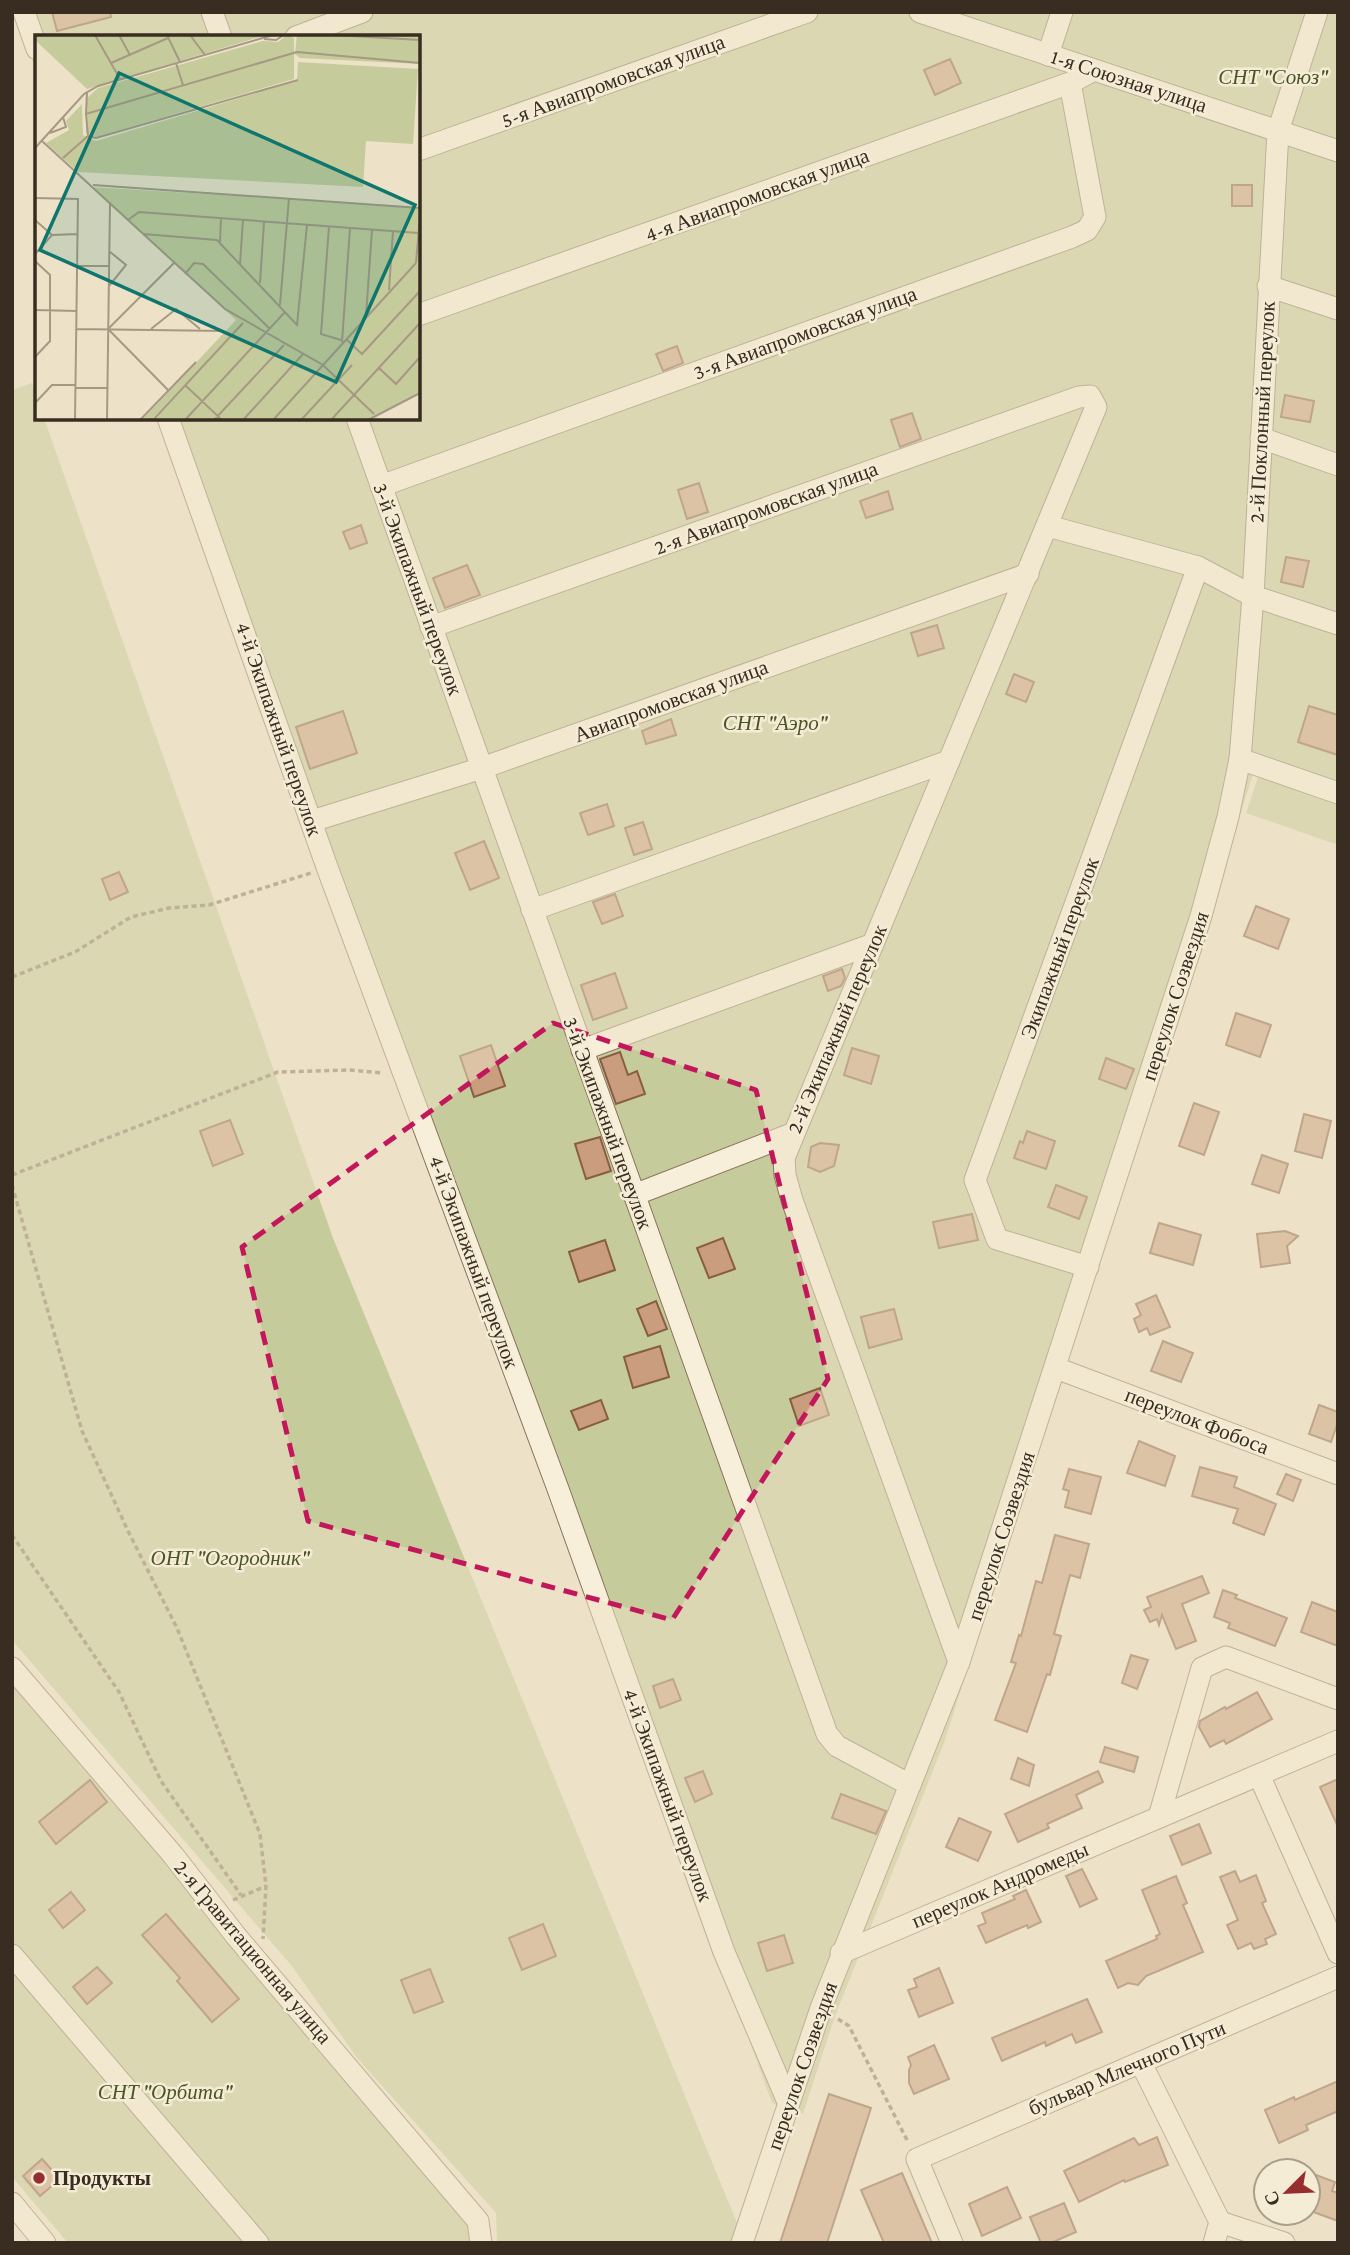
<svg xmlns="http://www.w3.org/2000/svg" width="1350" height="2255" viewBox="0 0 1350 2255" font-family="'Crimson Pro',serif">
	<rect width="100%" height="100%" fill="#ede2c7"/>
	<g fill="#c6cb9b">
		<path d="M 15,12 L 1338,12 L 1338,790 L 1257,762 L 944,1743 L 835,2016 L 803,2114 L 772,2103 L 162,418 L 418,418 L 418,37 L 37,37 L 37,73 Z"/>
		<path d="M 32,383 L 37,398 L 37,418 L 44,418 L 333,1238 L 742,2235 L 739,2243 L 497,2243 L 496,2213 L 358,2059 L 291,1965 L 12,1640 L 12,390 Z"/>
		<path d="M 1260,771 L 1338,798 L 1338,845 L 1246,813 Z"/>
		<path d="M 12,1679 L 474,2221 L 474,2243 L 68,2243 L 12,2177 Z"/>
	</g>
	<g fill="#ca9d7e" stroke="#875e43" stroke-width="2">
		<path d="M 52,12 L 110,12 L 111,17 L 57,31 Z"/>
		<path d="M 950,59 L 961,83 L 935,95 L 924,70 Z"/>
		<rect x="1232" y="185" width="20" height="21"/>
		<path d="M 677,346 L 683,363 L 663,371 L 656,354 Z"/>
		<path d="M 1285,395 L 1314,401 L 1310,422 L 1281,417 Z"/>
		<path d="M 912,413 L 921,439 L 900,447 L 891,420 Z"/>
		<path d="M 699,483 L 708,512 L 687,519 L 678,490 Z"/>
		<path d="M 888,491 L 893,509 L 866,518 L 860,501 Z"/>
		<path d="M 361,525 L 367,543 L 350,549 L 343,532 Z"/>
		<path d="M 1286,557 L 1309,561 L 1303,587 L 1281,582 Z"/>
		<path d="M 467,565 L 480,595 L 445,608 L 433,578 Z"/>
		<path d="M 937,625 L 944,648 L 918,656 L 911,633 Z"/>
		<path d="M 1014,674 L 1034,682 L 1026,702 L 1006,694 Z"/>
		<path d="M 1309,706 L 1338,715 L 1338,755 L 1298,742 Z"/>
		<path d="M 343,711 L 357,753 L 310,769 L 296,727 Z"/>
		<path d="M 671,719 L 676,735 L 646,744 L 642,731 Z"/>
		<path d="M 607,804 L 614,826 L 588,835 L 580,813 Z"/>
		<path d="M 643,822 L 652,849 L 634,855 L 625,828 Z"/>
		<path d="M 484,841 L 499,878 L 470,890 L 455,853 Z"/>
		<path d="M 119,872 L 128,892 L 110,900 L 102,879 Z"/>
		<path d="M 615,894 L 623,916 L 602,924 L 593,902 Z"/>
		<path d="M 1256,906 L 1289,919 L 1278,949 L 1244,936 Z"/>
		<path d="M 842,969 L 845,978 L 841,986 L 828,991 L 823,976 Z"/>
		<path d="M 615,973 L 627,1008 L 593,1020 L 581,985 Z"/>
		<path d="M 1236,1013 L 1271,1025 L 1260,1057 L 1226,1045 Z"/>
		<path d="M 491,1045 L 505,1086 L 474,1097 L 460,1056 Z"/>
		<path d="M 852,1048 L 879,1056 L 871,1084 L 844,1075 Z"/>
		<path d="M 620,1052 L 628,1075 L 637,1071 L 645,1094 L 616,1104 L 600,1059 Z"/>
		<path d="M 1106,1058 L 1134,1069 L 1126,1089 L 1099,1079 Z"/>
		<path d="M 1194,1103 L 1219,1112 L 1204,1155 L 1179,1146 Z"/>
		<path d="M 1304,1114 L 1331,1121 L 1322,1158 L 1295,1151 Z"/>
		<path d="M 230,1120 L 243,1154 L 213,1166 L 200,1131 Z"/>
		<path d="M 1027,1131 L 1055,1141 L 1046,1169 L 1014,1158 L 1020,1141 L 1023,1143 Z"/>
		<path d="M 600,1137 L 611,1171 L 586,1179 L 575,1144 Z"/>
		<path d="M 820,1143 L 839,1145 L 834,1166 L 820,1172 L 808,1167 L 811,1147 Z"/>
		<path d="M 1262,1155 L 1288,1164 L 1279,1193 L 1252,1184 Z"/>
		<path d="M 1056,1185 L 1087,1197 L 1079,1219 L 1048,1207 Z"/>
		<path d="M 972,1214 L 978,1240 L 939,1248 L 933,1222 Z"/>
		<path d="M 1159,1223 L 1201,1235 L 1193,1265 L 1150,1253 Z"/>
		<path d="M 1285,1231 L 1298,1236 L 1287,1246 L 1290,1263 L 1261,1267 L 1257,1234 Z"/>
		<path d="M 723,1238 L 735,1269 L 709,1278 L 697,1248 Z"/>
		<path d="M 605,1240 L 615,1270 L 579,1282 L 569,1252 Z"/>
		<path d="M 1156,1295 L 1170,1327 L 1150,1335 L 1147,1328 L 1139,1332 L 1134,1319 L 1141,1315 L 1136,1304 Z"/>
		<path d="M 656,1301 L 667,1329 L 648,1336 L 637,1309 Z"/>
		<path d="M 894,1309 L 902,1339 L 869,1348 L 861,1317 Z"/>
		<path d="M 1163,1341 L 1193,1353 L 1181,1382 L 1151,1371 Z"/>
		<path d="M 660,1346 L 669,1377 L 633,1388 L 624,1357 Z"/>
		<path d="M 820,1388 L 829,1415 L 799,1426 L 790,1399 Z"/>
		<path d="M 601,1400 L 608,1419 L 579,1430 L 571,1411 Z"/>
		<path d="M 1319,1405 L 1338,1412 L 1338,1422 L 1331,1442 L 1309,1434 Z"/>
		<path d="M 1139,1441 L 1175,1456 L 1165,1486 L 1127,1473 Z"/>
		<path d="M 1200,1467 L 1237,1477 L 1234,1487 L 1276,1504 L 1264,1535 L 1233,1523 L 1238,1509 L 1192,1496 Z"/>
		<path d="M 1069,1469 L 1101,1477 L 1091,1514 L 1065,1507 L 1069,1491 L 1063,1489 Z"/>
		<path d="M 1286,1474 L 1301,1480 L 1293,1501 L 1277,1494 Z"/>
		<path d="M 1055,1535 L 1089,1544 L 1080,1578 L 1070,1575 L 1054,1634 L 1061,1636 L 1050,1675 L 1047,1674 L 1027,1732 L 995,1720 L 1016,1663 L 1011,1662 L 1019,1635 L 1021,1636 L 1036,1581 L 1042,1583 Z"/>
		<path d="M 1202,1576 L 1209,1593 L 1182,1604 L 1196,1641 L 1176,1649 L 1162,1615 L 1159,1625 L 1157,1619 L 1150,1622 L 1144,1610 L 1151,1607 L 1147,1597 Z"/>
		<path d="M 1223,1590 L 1237,1595 L 1235,1598 L 1287,1618 L 1275,1646 L 1228,1628 L 1230,1623 L 1214,1617 Z"/>
		<path d="M 1312,1602 L 1338,1612 L 1338,1646 L 1301,1632 Z"/>
		<path d="M 1131,1655 L 1148,1660 L 1137,1689 L 1122,1683 Z"/>
		<path d="M 673,1679 L 681,1700 L 660,1708 L 653,1686 Z"/>
		<path d="M 1257,1692 L 1272,1719 L 1226,1744 L 1224,1740 L 1210,1747 L 1199,1727 L 1200,1721 L 1225,1707 L 1226,1709 Z"/>
		<path d="M 1105,1747 L 1138,1757 L 1134,1772 L 1100,1762 Z"/>
		<path d="M 1018,1758 L 1034,1765 L 1029,1786 L 1011,1779 Z"/>
		<path d="M 703,1771 L 712,1794 L 695,1802 L 685,1778 Z"/>
		<path d="M 1098,1771 L 1103,1782 L 1076,1795 L 1082,1808 L 1047,1824 L 1049,1828 L 1018,1842 L 1005,1814 Z"/>
		<path d="M 1338,1779 L 1338,1827 L 1320,1787 Z"/>
		<path d="M 90,1780 L 107,1802 L 56,1844 L 39,1822 Z"/>
		<path d="M 841,1794 L 886,1811 L 876,1834 L 832,1818 Z"/>
		<path d="M 959,1818 L 991,1832 L 978,1861 L 946,1847 Z"/>
		<path d="M 1199,1824 L 1211,1853 L 1182,1865 L 1170,1836 Z"/>
		<path d="M 1082,1869 L 1097,1899 L 1080,1907 L 1066,1876 Z"/>
		<path d="M 1235,1871 L 1240,1882 L 1256,1875 L 1266,1901 L 1262,1903 L 1276,1934 L 1265,1939 L 1267,1944 L 1254,1949 L 1251,1943 L 1238,1949 L 1227,1925 L 1238,1920 L 1220,1877 Z"/>
		<path d="M 1176,1876 L 1187,1903 L 1183,1905 L 1203,1952 L 1146,1976 L 1138,1985 L 1128,1983 L 1118,1988 L 1106,1961 L 1157,1939 L 1156,1936 L 1160,1934 L 1142,1890 Z"/>
		<path d="M 1026,1890 L 1041,1922 L 1028,1928 L 1027,1925 L 986,1943 L 978,1926 L 986,1923 L 982,1913 L 1015,1899 L 1013,1896 Z"/>
		<path d="M 71,1892 L 85,1910 L 63,1928 L 49,1910 Z"/>
		<path d="M 166,1914 L 239,1999 L 212,2022 L 177,1981 L 180,1978 L 142,1935 Z"/>
		<path d="M 543,1924 L 556,1956 L 522,1970 L 509,1938 Z"/>
		<path d="M 784,1935 L 793,1963 L 767,1971 L 758,1943 Z"/>
		<path d="M 97,1967 L 112,1983 L 87,2004 L 73,1987 Z"/>
		<path d="M 939,1968 L 953,2003 L 919,2017 L 908,1990 L 917,1987 L 914,1979 Z"/>
		<path d="M 430,1969 L 443,2002 L 414,2013 L 401,1980 Z"/>
		<path d="M 1087,1999 L 1102,2032 L 1076,2043 L 1072,2034 L 1046,2046 L 1045,2042 L 1002,2061 L 992,2038 Z"/>
		<path d="M 934,2045 L 949,2079 L 914,2094 L 909,2083 L 909,2070 L 911,2065 L 908,2057 Z"/>
		<path d="M 1338,2081 L 1338,2111 L 1306,2125 L 1308,2130 L 1279,2143 L 1265,2110 L 1294,2097 L 1295,2100 Z"/>
		<path d="M 829,2094 L 871,2108 L 827,2243 L 780,2243 Z"/>
		<path d="M 1157,2137 L 1168,2165 L 1125,2182 L 1124,2180 L 1079,2202 L 1064,2171 L 1134,2138 L 1139,2145 Z"/>
		<path d="M 42,2159 L 60,2179 L 40,2196 L 23,2176 Z"/>
		<path d="M 1308,2172 L 1335,2182 L 1332,2191 L 1338,2193 L 1338,2221 L 1308,2210 Z"/>
		<path d="M 902,2173 L 932,2243 L 884,2243 L 861,2190 Z"/>
		<path d="M 1007,2187 L 1021,2218 L 982,2236 L 969,2204 Z"/>
		<path d="M 1064,2203 L 1076,2232 L 1051,2243 L 1041,2243 L 1030,2217 Z"/>
	</g>
	<g fill="none" stroke-linecap="round" stroke-linejoin="round">
		<defs>
			<g id="minor">
				<path d="M 24,12 L 37,49"/>
				<path d="M 212,12 L 221,37"/>
				<path d="M 920,12 L 1338,151"/>
				<path d="M 296,37 L 362,12"/>
				<path d="M 1048,55 L 1062,12"/>
				<path d="M 418,150 L 807,12"/>
				<path d="M 1268,286 L 1338,309"/>
				<path d="M 418,315 L 1070,83 L 1094,70"/>
				<path d="M 168,418 L 327,867 L 558,1489 L 724,1952 L 788,2102"/>
				<path d="M 357,418 L 827,1734 L 837,1746 L 910,1785"/>
				<path d="M 1261,438 L 1338,465"/>
				<path d="M 381,486 L 1072,237 L 1087,230 L 1095,217 L 1070,83"/>
				<path d="M 1048,526 L 1198,567 L 1253,596 L 1338,624"/>
				<path d="M 431,627 L 1079,397 L 1090,396 L 1096,407 L 784,1158 L 785,1175 L 792,1200 L 959,1662"/>
				<path d="M 1240,759 L 1338,793"/>
				<path d="M 312,821 L 482,768 L 1028,574"/>
				<path d="M 532,910 L 949,761"/>
				<path d="M 582,1050 L 873,944"/>
				<path d="M 634,1195 L 794,1133"/>
				<path d="M 1088,1267 L 997,1239 L 975,1180 L 1198,567"/>
				<path d="M 1056,1368 L 1338,1474"/>
				<path d="M 12,1668 L 173,1855 L 236,1936 L 478,2221 L 481,2243"/>
				<path d="M 1259,1775 L 1338,1953"/>
				<path d="M 1159,1817 L 1202,1668 L 1226,1657 L 1338,1699"/>
				<path d="M 841,1953 L 1338,1741"/>
				<path d="M 12,1955 L 258,2243"/>
				<path d="M 1141,2063 L 1220,2222 L 1214,2243"/>
				<path d="M 12,2203 L 45,2243"/>
				<path d="M 1220,2222 L 1284,2243"/>
				<path d="M 742,2243 L 821,2008 L 959,1662 L 1201,916 L 1228,817 L 1240,759 L 1253,596 L 1278,131 L 1317,12"/>
				<path d="M 952,2243 L 917,2159 L 1338,1977"/>
			</g>
		</defs>
		<use href="#minor" stroke="#89745d" stroke-width="23"/>
		<g stroke="#89745d" stroke-width="3.5" stroke-dasharray="5 3.5" stroke-linecap="butt">
			<path d="M 12,977 L 75,952 L 131,917 L 169,908 L 209,905 L 311,873"/>
			<path d="M 12,1175 L 278,1072 L 350,1070 L 383,1073"/>
			<path d="M 12,1185 L 82,1431 L 128,1531 L 177,1628 L 260,1834 L 266,1886 L 263,1939"/>
			<path d="M 12,1535 L 119,1692 L 161,1781 L 241,1895"/>
			<path d="M 233,1900 L 266,1886"/>
			<path d="M 838,2019 L 849,2026 L 908,2142"/>
		</g>
		<use href="#minor" stroke="#f8efda" stroke-width="21"/>
	</g>
	<path d="M0 0H1350V2255H0ZM 553,1023 L 756,1090 L 828,1379 L 672,1620 L 308,1521 L 242,1247 Z" fill="#ede2c7" fill-opacity=".55" fill-rule="evenodd"/>
	<path fill="none" stroke="#c2185b" stroke-width="5" stroke-dasharray="14 9" stroke-linejoin="round" d="M 553,1023 L 756,1090 L 828,1379 L 672,1620 L 308,1521 L 242,1247 Z"/>
	<circle fill="#962e30" stroke="#f5ecd6" stroke-width="2.5" cx="39" cy="2178" r="7"/>
	<g text-anchor="middle" stroke-width="5" stroke-linejoin="round" paint-order="stroke">
		<g font-size="21" font-style="italic" fill="#4a5527" stroke="#f5ecd6">
			<text x="1273" y="84">СНТ "Союз"</text>
			<text x="775" y="730">СНТ "Аэро"</text>
			<text x="230" y="1565">ОНТ "Огородник"</text>
			<text x="165" y="2099">СНТ "Орбита"</text>
		</g>
		<g font-size="21" fill="#392c20" stroke="#f5ecd6">
			<text transform="translate(613 81) rotate(-20)" y="7">5-я Авиапромовская улица</text>
			<text transform="translate(1129 81) rotate(18)" y="7">1-я Союзная улица</text>
			<text transform="translate(757 195) rotate(-20)" y="7">4-я Авиапромовская улица</text>
			<text transform="translate(805 333) rotate(-20)" y="7">3-я Авиапромовская улица</text>
			<text transform="translate(1262 412) rotate(-87)" y="7">2-й Поклонный переулок</text>
			<text transform="translate(766 508) rotate(-20)" y="7">2-я Авиапромовская улица</text>
			<text transform="translate(418 589) rotate(70)" y="7">3-й Экипажный переулок</text>
			<text transform="translate(671 701) rotate(-20)" y="7">Авиапромовская улица</text>
			<text transform="translate(279 729) rotate(71)" y="7">4-й Экипажный переулок</text>
			<text transform="translate(1060 948) rotate(-70)" y="7">Экипажный переулок</text>
			<text transform="translate(1175 996) rotate(-72)" y="7">переулок Созвездия</text>
			<text transform="translate(837 1029) rotate(-67)" y="7">2-й Экипажный переулок</text>
			<text transform="translate(608 1123) rotate(70)" y="7">3-й Экипажный переулок</text>
			<text transform="translate(474 1262) rotate(70)" y="7">4-й Экипажный переулок</text>
			<text transform="translate(1197 1421) rotate(21)" y="7">переулок Фобоса</text>
			<text transform="translate(1001 1536) rotate(-72)" y="7">переулок Созвездия</text>
			<text transform="translate(668 1795) rotate(70)" y="7">4-й Экипажный переулок</text>
			<text transform="translate(1000 1885) rotate(-23)" y="7">переулок Андромеды</text>
			<text transform="translate(253 1952) rotate(50)" y="7">2-я Гравитационная улица</text>
			<text transform="translate(802 2066) rotate(-71)" y="7">переулок Созвездия</text>
			<text transform="translate(1127 2068) rotate(-23)" y="7">бульвар Млечного Пути</text>
		</g>
		<g font-size="21" font-weight="bold" fill="#392c20" stroke="#f5ecd6" text-anchor="start">
			<text x="53" y="2185">Продукты</text>
		</g>
	</g>
	<g transform="translate(35 35)">
		<rect width="385" height="385" fill="#ede2c7"/>
		<path d="M 0,0 L 231,0 L 52,54 L 0,5 ZM 252,0 L 259,3 L 259,44 L 61,102 L 51,98 L 51,64 L 63,53 L 228,6 L 243,7 ZM 262,0 L 385,0 L 385,29 L 265,23 L 260,19 ZM 263,27 L 383,34 L 378,109 L 331,106 L 328,152 L 43,137 L 11,108 L 34,95 L 31,86 L 47,69 L 48,100 L 61,106 L 262,46 ZM 56,152 L 385,172 L 385,357 L 333,385 L 118,385 L 206,290 L 116,385 L 107,385 L 201,285 Z" fill="#c6cb9b"/>
		<path fill="none" stroke="#a59984" stroke-width="2" d="M 60,0 L 85,44M 84,0 L 95,20M 132,0 L 145,27M 155,0 L 170,20M 298,0 L 385,5M 229,4 L 241,5 L 249,0M 262,17 L 385,28M 76,28 L 133,3M 141,28 L 148,50M 52,57 L 51,79 L 262,17M 51,79 L 53,101M 15,98 L 31,92 L 28,82M 7,106 L 190,274 L 288,330 L 339,379M 0,113 L 49,59 L 63,51 L 238,0M 28,123 L 53,101 L 61,103 L 263,45M 58,150 L 385,173M 0,163 L 43,164 L 40,385M 0,185 L 17,200 L 43,199M 93,185 L 104,177 L 383,198M 294,191 L 286,299 L 306,305M 108,199 L 182,205 L 262,290 L 272,190M 185,207 L 186,183M 74,216 L 91,230 L 74,251M 0,219 L 17,200M 0,226 L 15,240 L 15,306 L 0,322M 381,228 L 385,181M 205,229 L 208,185M 42,231 L 74,231M 150,239 L 159,228 L 168,229 L 235,294M 225,248 L 229,187M 354,255 L 358,196M 245,270 L 254,163M 0,275 L 42,276M 331,281 L 337,195M 41,294 L 189,296M 116,294 L 141,274 L 165,294M 311,304 L 327,319 L 385,256M 307,307 L 315,193M 344,333 L 361,349 L 385,322M 150,350 L 187,385M 41,353 L 72,353M 134,356 L 73,294 L 139,228M 0,368 L 17,350 L 41,350M 72,385 L 75,167M 105,385 L 161,327M 118,385 L 208,288M 150,385 L 250,277M 179,385 L 249,310M 208,385 L 268,319M 238,385 L 381,228M 266,385 L 317,330M 296,385 L 385,288M 333,385 L 385,358"/>
		<path fill="#0f766e" fill-opacity="0.15" stroke="#0f766e" stroke-width="3.5" d="M 84,38 L 380,170 L 301,347 L 5,215 Z"/>
		<rect width="385" height="385" fill="none" stroke="#392c20" stroke-width="3.5"/>
	</g>
	<rect width="1350" height="2255" fill="none" stroke="#392c20" stroke-width="28"/>
	<g transform="translate(1287 2192) rotate(246)"><circle r="33" fill="#f5ecd6" stroke="#aa9f8d" stroke-width="2"/>
	<path d="M0-5L12 26L0 18L-12 26Z" fill="#962e30"/>
	<text y="-10" font-size="19" font-weight="bold" text-anchor="middle" fill="#392c20">С</text>
	</g>
</svg>
